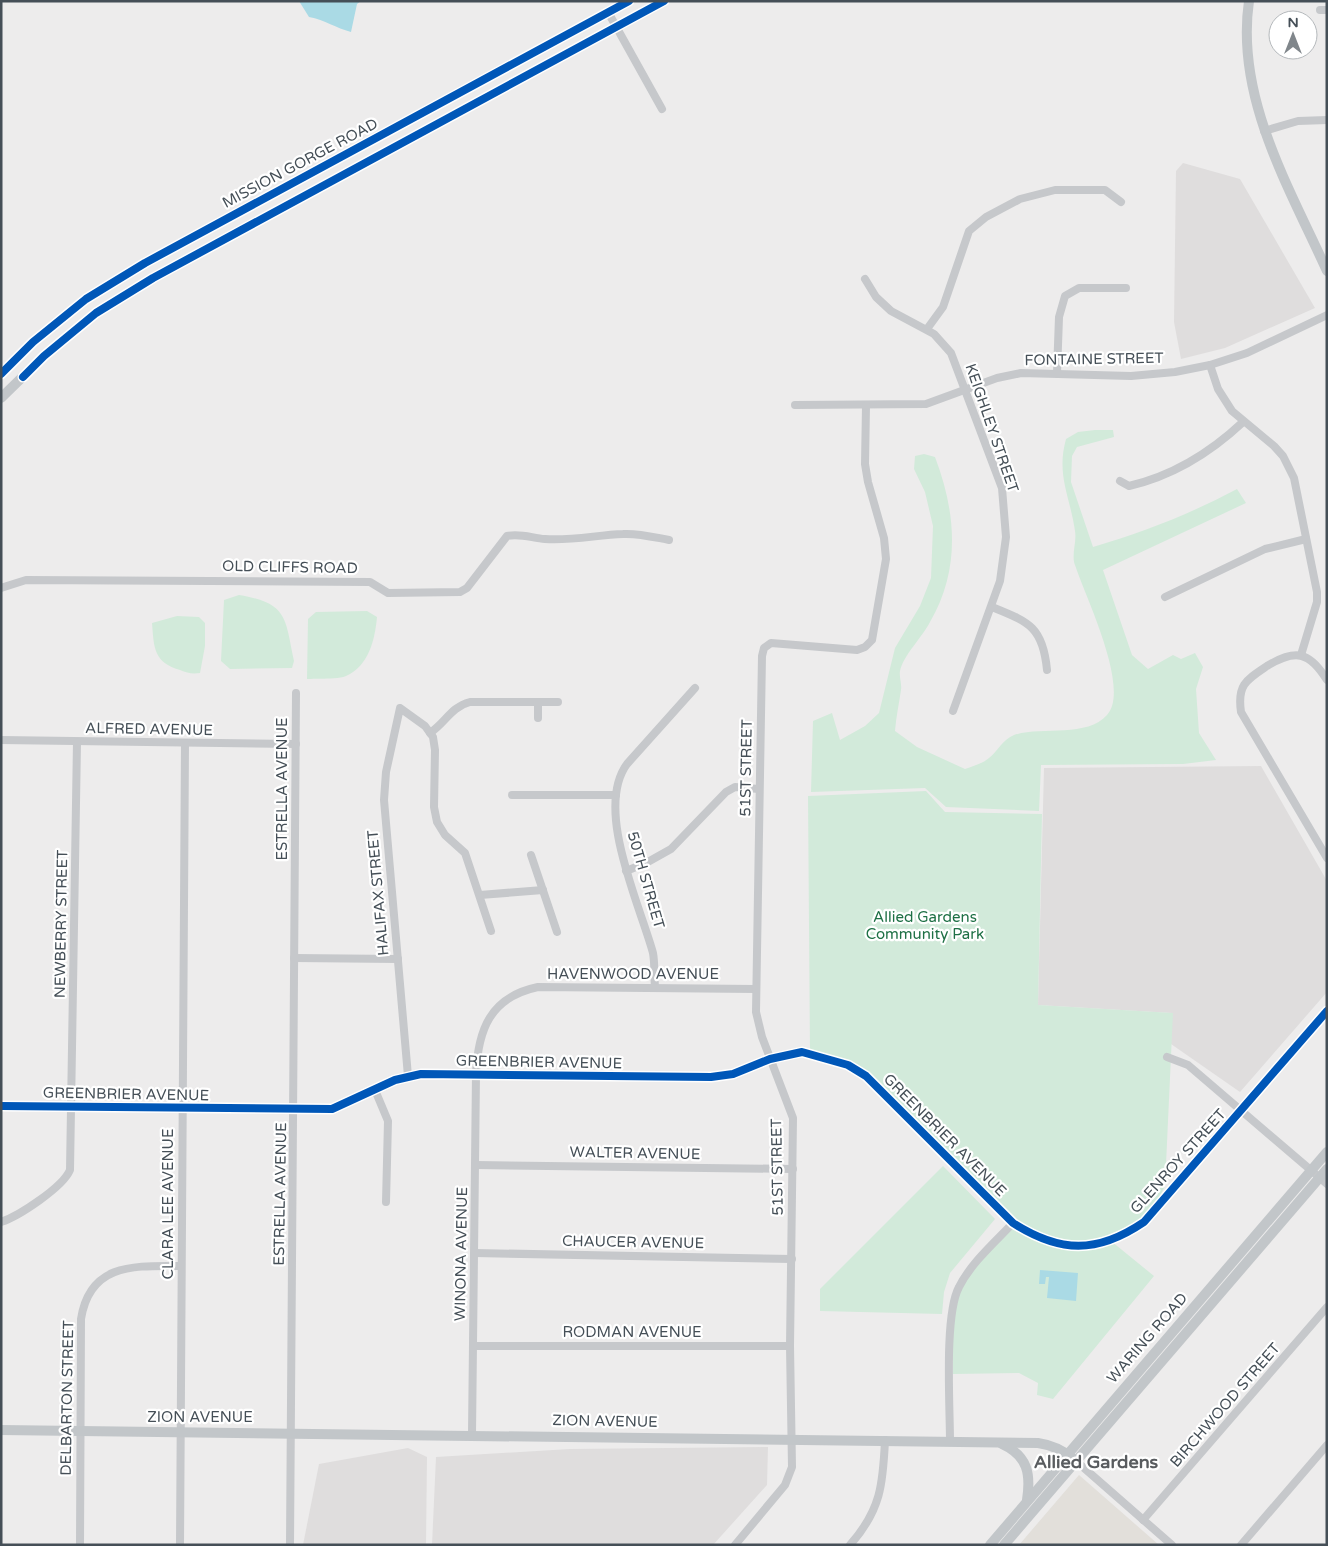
<svg xmlns="http://www.w3.org/2000/svg" width="1328" height="1546" viewBox="0 0 1328 1546" font-family="'Varela Round',sans-serif">
	<rect width="100%" height="100%" fill="#edecec"/>
	<path fill="#e2dfda" d="M 1079,1475 L 1159,1545 L 1019,1545 Z"/>
	<g fill="#dfdddd">
		<path d="M 1183,163 L 1240,179 L 1315,308 L 1225,348 L 1181,359 L 1174,322 L 1176,171 Z"/>
		<path d="M 1261,766 L 1327,881 L 1327,992 L 1240,1092 L 1171,1044 L 1172,1013 L 1038,1005 L 1044,768 Z"/>
		<path d="M 768,1447 L 767,1485 L 713,1545 L 432,1545 L 436,1457 L 570,1449 Z"/>
		<path d="M 408,1448 L 427,1457 L 426,1545 L 303,1545 L 319,1464 Z"/>
	</g>
	<g fill="#d2eada">
		<path d="M 1095,430 L 1113,430 L 1114,437 L 1077,447 L 1072,456 L 1071,482 L 1093,547 C 1144,532 1190,514 1237,489 L 1246,503 L 1103,570 L 1132,655 L 1148,669 L 1173,655 L 1181,659 L 1195,653 L 1203,667 L 1196,689 L 1199,733 L 1216,760 L 1183,764 L 1041,765 L 1039,811 L 946,807 L 925,788 L 811,792 L 813,721 L 832,713 L 840,740 L 865,726 L 879,713 L 895,648 L 920,606 L 931,578 L 933,526 L 925,492 L 914,469 L 915,456 L 924,454 L 935,457 C 956,512 961,569 930,622 C 923,636 903,656 900,671 C 899,677 902,684 901,690 C 899,704 896,717 895,731 L 917,747 L 965,769 C 973,766 982,764 989,758 C 997,752 1003,739 1014,735 C 1041,726 1087,738 1107,715 C 1131,689 1085,596 1075,565 C 1071,555 1077,542 1075,531 C 1070,496 1056,475 1066,439 L 1078,432 Z"/>
		<path d="M 239,595 C 288,603 285,618 294,661 L 292,668 L 230,669 L 221,661 L 224,600 Z"/>
		<path d="M 367,611 L 377,617 C 375,639 369,666 346,676 C 336,680 319,678 307,679 L 308,619 L 316,612 Z"/>
		<path d="M 177,616 L 199,617 L 205,623 L 205,646 L 200,673 C 192,674 187,673 180,670 C 153,662 154,647 152,623 Z"/>
		<path d="M 926,791 L 945,812 L 1042,814 L 1038,1005 L 1173,1013 L 1165,1186 L 1150,1216 L 1111,1241 L 1154,1276 L 1053,1399 L 1037,1395 L 1038,1383 L 1019,1373 L 953,1374 L 953,1308 L 960,1285 L 1013,1223 L 866,1076 L 810,1054 L 808,796 Z"/>
		<path d="M 943,1166 L 995,1219 L 950,1273 L 944,1292 L 942,1314 L 820,1311 L 820,1289 Z"/>
	</g>
	<g fill="#aadae5">
		<path d="M 299,1 L 361,1 L 357,4 L 351,32 C 336,28 325,20 309,17 Z"/>
		<path d="M 1040,1270 L 1078,1273 L 1076,1301 L 1047,1298 L 1049,1277 L 1046,1277 L 1045,1284 L 1039,1284 Z"/>
	</g>
	<g fill="none" stroke-linecap="round" stroke-linejoin="round">
		<g stroke="#c6c8cb" stroke-width="8">
			<path d="M 1320,10 L 1327,10"/>
			<path d="M 608,12 L 662,109"/>
			<path d="M 1264,131 L 1298,121 L 1327,120"/>
			<path d="M 865,279 L 876,297 L 891,311 L 934,334 L 951,353 L 1002,488 L 1006,537 L 1000,581 L 953,711"/>
			<path d="M 927,329 L 943,307 L 969,231 L 986,217 L 1020,199 L 1055,190 L 1105,190 L 1121,202"/>
			<path d="M 1210,365 L 1218,389 L 1232,411 L 1274,446 L 1283,456 L 1294,478 L 1317,592 L 1317,602 L 1301,655"/>
			<path d="M 1057,373 L 1059,317 L 1065,296 L 1079,288 L 1126,288"/>
			<path d="M 795,405 L 926,404 L 997,378 L 1021,373 L 1131,376 L 1175,372 L 1210,365 L 1247,353 L 1327,315"/>
			<path d="M 1120,481 L 1129,486 C 1172,476 1211,452 1243,422"/>
			<path d="M 1,588 L 26,580 L 370,582 L 388,593 L 460,592 L 467,588 L 507,536 C 520,533 532,538 545,539 C 571,541 597,535 623,534 C 638,533 653,537 669,540"/>
			<path d="M 1165,597 L 1265,549 L 1306,539"/>
			<path d="M 992,607 C 1029,622 1043,627 1047,670"/>
			<path d="M 1327,680 C 1309,651 1295,649 1267,666 C 1246,680 1237,685 1241,712 L 1327,858"/>
			<path d="M 538,702 L 538,718"/>
			<path d="M 430,733 C 446,722 451,707 470,702 L 558,702"/>
			<path d="M 1,740 L 296,744"/>
			<path d="M 512,795 L 616,795"/>
			<path d="M 531,855 L 557,932"/>
			<path d="M 626,871 L 646,863 L 671,849 L 726,792 L 735,787 L 759,789"/>
			<path d="M 480,895 L 543,890"/>
			<path d="M 294,958 L 398,959"/>
			<path d="M 655,987 C 654,976 655,964 653,953 C 640,905 594,809 627,764 L 695,688"/>
			<path d="M 1167,1057 L 1188,1065 L 1327,1184"/>
			<path d="M 408,1076 L 384,800 L 386,772 L 400,708 L 425,726 L 433,737 L 435,750 L 434,807 L 437,822 L 445,835 L 465,853 L 491,931"/>
			<path d="M 375,1090 L 388,1121 L 386,1202"/>
			<path d="M 1,1106 L 332,1109 L 395,1080 L 421,1074 L 711,1077 L 733,1074 L 770,1059 L 802,1052 L 848,1065 L 866,1076 L 1013,1223 C 1060,1253 1097,1254 1144,1222 L 1327,1011"/>
			<path d="M 476,1165 L 793,1169"/>
			<path d="M 1,1222 C 19,1216 63,1187 70,1170 L 77,742"/>
			<path d="M 475,1253 L 792,1259"/>
			<path d="M 474,1346 L 790,1346"/>
			<path d="M 472,1434 L 476,1074 C 478,1030 490,997 538,987 L 756,989"/>
			<path d="M 950,1442 C 950,1406 944,1315 959,1287 C 971,1263 995,1242 1013,1223"/>
			<path d="M 1076,1461 L 1172,1545"/>
			<path d="M 1143,1520 L 1327,1307"/>
			<path d="M 80,1545 L 81,1319 C 90,1262 136,1266 181,1266"/>
			<path d="M 180,1545 L 185,743"/>
			<path d="M 290,1545 L 296,693"/>
			<path d="M 735,1545 L 785,1485 L 792,1467 L 790,1346 L 793,1118 L 762,1037 L 756,1012 L 762,656 L 764,648 L 771,643 L 857,650 L 865,647 L 872,640 L 886,559 L 884,538 L 868,482 L 865,464 L 866,406"/>
			<path d="M 850,1545 C 881,1510 883,1484 885,1440"/>
			<path d="M 1241,1545 L 1327,1445"/>
		</g>
		<g stroke="#c2c6c9" stroke-width="10">
			<path d="M 1249,1 C 1235,97 1289,187 1327,271"/>
			<path d="M 1,374 L 33,342 L 86,299 L 145,263 L 629,1"/>
			<path d="M 1,398 L 44,356 L 96,313 L 153,278 L 664,1"/>
			<path d="M 1,1430 L 1038,1443 C 1053,1445 1065,1451 1076,1461"/>
			<path d="M 1002,1444 C 1028,1456 1031,1474 1027,1500"/>
			<path d="M 990,1545 L 1327,1152"/>
			<path d="M 1004,1545 L 1327,1169"/>
		</g>
		<defs>
			<g id="cycleway">
				<path d="M 1,374 L 33,342 L 86,299 L 145,263 L 629,1"/>
				<path d="M 23,377 L 44,356 L 96,313 L 153,278 L 664,1"/>
				<path d="M 1,1106 L 332,1109 L 395,1080 L 421,1074 L 711,1077 L 733,1074 L 770,1059 L 802,1052 L 848,1065 L 866,1076 L 1013,1223 C 1060,1253 1097,1254 1144,1222 L 1327,1011"/>
			</g>
		</defs>
		<use href="#cycleway" stroke="#fff" stroke-width="11"/>
		<use href="#cycleway" stroke="#0057b8" stroke-width="8"/>
	</g>
	<g text-anchor="middle" stroke-width="4.5" stroke-linejoin="round" paint-order="stroke">
		<g font-size="15" fill="#454f57" stroke="#fff">
			<text transform="translate(300 163) rotate(-28)" y="5">MISSION GORGE ROAD</text>
			<text transform="translate(1094 359) rotate(-1)" y="5">FONTAINE STREET</text>
			<text transform="translate(992 428) rotate(71)" y="5">KEIGHLEY STREET</text>
			<text transform="translate(290 567) rotate(1)" y="5">OLD CLIFFS ROAD</text>
			<text transform="translate(149 729) rotate(1)" y="5">ALFRED AVENUE</text>
			<text transform="translate(746 768) rotate(-89)" y="5">51ST STREET</text>
			<text transform="translate(282 789) rotate(-90)" y="5">ESTRELLA AVENUE</text>
			<text transform="translate(646 880) rotate(74)" y="5">50TH STREET</text>
			<text transform="translate(378 893) rotate(-95)" y="5">HALIFAX STREET</text>
			<text transform="translate(61 924) rotate(-89)" y="5">NEWBERRY STREET</text>
			<text x="633" y="979">HAVENWOOD AVENUE</text>
			<text transform="translate(539 1062) rotate(1)" y="5">GREENBRIER AVENUE</text>
			<text transform="translate(126 1094) rotate(1)" y="5">GREENBRIER AVENUE</text>
			<text transform="translate(945 1135) rotate(45)" y="5">GREENBRIER AVENUE</text>
			<text transform="translate(635 1153) rotate(1)" y="5">WALTER AVENUE</text>
			<text transform="translate(1178 1161) rotate(-48)" y="5">GLENROY STREET</text>
			<text transform="translate(777 1167) rotate(-91)" y="5">51ST STREET</text>
			<text transform="translate(280 1194) rotate(-89)" y="5">ESTRELLA AVENUE</text>
			<text transform="translate(168 1204) rotate(-90)" y="5">CLARA LEE AVENUE</text>
			<text transform="translate(633 1242) rotate(1)" y="5">CHAUCER AVENUE</text>
			<text transform="translate(461 1254) rotate(-89)" y="5">WINONA AVENUE</text>
			<text x="632" y="1337">RODMAN AVENUE</text>
			<text transform="translate(1147 1338) rotate(-49)" y="5">WARING ROAD</text>
			<text transform="translate(67 1398) rotate(-89)" y="5">DELBARTON STREET</text>
			<text transform="translate(1225 1405) rotate(-49)" y="5">BIRCHWOOD STREET</text>
			<text x="200" y="1422">ZION AVENUE</text>
			<text transform="translate(605 1421) rotate(1)" y="5">ZION AVENUE</text>
		</g>
		<g font-size="15" fill="#1e7045" stroke="#fff">
			<text x="925" y="922">Allied Gardens<tspan x="925" dy="17">Community Park</tspan></text>
		</g>
		<g font-size="18" font-weight="bold" fill="#595c5f" stroke="#fff">
			<text x="1096" y="1468">Allied Gardens</text>
		</g>
	</g>
	<rect width="1328" height="1546" fill="none" stroke="#454f57" stroke-width="5"/>
	<g transform="translate(1293 35)"><circle r="24" fill="#ffffff" stroke="#b5b9bc"/>
	<path d="M0-4L9 19L0 12L-9 19Z" fill="#80868b"/>
	<text y="-8" font-size="14" font-weight="bold" text-anchor="middle" fill="#454f57">N</text>
	</g>
</svg>
